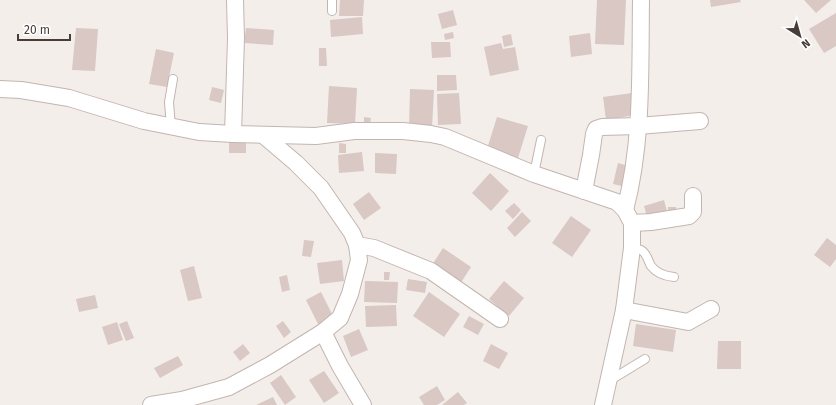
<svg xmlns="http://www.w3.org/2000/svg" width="836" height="405" viewBox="0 0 836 405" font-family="'Fira Sans',sans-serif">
	<rect width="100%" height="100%" fill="#f4eeea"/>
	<g fill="#d9c8c3">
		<path d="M 340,0 L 364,0 L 363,16 L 339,16 Z"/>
		<path d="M 597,0 L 626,0 L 624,45 L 595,44 Z"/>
		<path d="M 710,0 L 740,0 L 741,2 L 711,7 Z"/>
		<path d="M 804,0 L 831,0 L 816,13 Z"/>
		<path d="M 453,10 L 457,25 L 442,29 L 438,14 Z"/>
		<path d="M 836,13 L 836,46 L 824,53 L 809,29 Z"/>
		<path d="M 362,17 L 363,34 L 331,37 L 330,20 Z"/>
		<path d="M 76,28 L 98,29 L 95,71 L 72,70 Z"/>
		<path d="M 246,28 L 274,30 L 273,45 L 244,43 Z"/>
		<path d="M 453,32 L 454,38 L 445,40 L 444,34 Z"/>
		<path d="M 590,33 L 592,54 L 571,57 L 569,36 Z"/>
		<path d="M 511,34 L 513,45 L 504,47 L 502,36 Z"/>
		<path d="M 431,42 L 450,42 L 451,57 L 432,58 Z"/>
		<path d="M 501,43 L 503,49 L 515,47 L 519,70 L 490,76 L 484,47 Z"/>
		<path d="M 319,48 L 326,48 L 327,66 L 319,66 Z"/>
		<path d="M 156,49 L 174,53 L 167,87 L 149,84 Z"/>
		<path d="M 437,75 L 456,75 L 457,90 L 437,91 Z"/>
		<path d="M 329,86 L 357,88 L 355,124 L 327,123 Z"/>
		<path d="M 212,87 L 224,90 L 221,103 L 209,100 Z"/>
		<path d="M 410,89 L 434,90 L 432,128 L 409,127 Z"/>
		<path d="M 459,93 L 461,124 L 438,125 L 437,94 Z"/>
		<path d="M 632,93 L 635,115 L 606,120 L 603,97 Z"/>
		<path d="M 364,117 L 371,118 L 370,124 L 364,123 Z"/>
		<path d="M 497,117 L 528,126 L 518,158 L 487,149 Z"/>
		<path d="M 246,138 L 246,153 L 229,153 L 229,139 Z"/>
		<path d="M 339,143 L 346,144 L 346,153 L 339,153 Z"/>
		<path d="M 362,152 L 364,171 L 339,173 L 338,155 Z"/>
		<path d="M 375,153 L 397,154 L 396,174 L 375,173 Z"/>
		<path d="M 618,163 L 632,167 L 626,187 L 613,184 Z"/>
		<path d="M 490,173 L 509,191 L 491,211 L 472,193 Z"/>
		<path d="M 369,192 L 381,208 L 364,220 L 353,204 Z"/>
		<path d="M 664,200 L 668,215 L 668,207 L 676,207 L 676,214 L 648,220 L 644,206 Z"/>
		<path d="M 514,203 L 521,210 L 513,219 L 505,211 Z"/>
		<path d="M 522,212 L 531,221 L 515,237 L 507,228 Z"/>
		<path d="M 571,216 L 591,230 L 572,257 L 552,243 Z"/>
		<path d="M 827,238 L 836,245 L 836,259 L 830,267 L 814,255 Z"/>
		<path d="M 304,240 L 314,241 L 311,257 L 302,256 Z"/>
		<path d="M 443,248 L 471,267 L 460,284 L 432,265 Z"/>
		<path d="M 342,260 L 344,281 L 320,284 L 317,263 Z"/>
		<path d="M 194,266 L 202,298 L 188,301 L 180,270 Z"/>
		<path d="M 384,272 L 390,272 L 389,280 L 384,280 Z"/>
		<path d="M 287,275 L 290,290 L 282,292 L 279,277 Z"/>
		<path d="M 408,279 L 427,282 L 425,293 L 406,290 Z"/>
		<path d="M 365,281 L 398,282 L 397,303 L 364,302 Z"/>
		<path d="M 504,281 L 524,298 L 509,316 L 489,299 Z"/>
		<path d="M 321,292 L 334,318 L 319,326 L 306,300 Z"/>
		<path d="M 429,292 L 460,314 L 444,337 L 413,316 Z"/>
		<path d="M 95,295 L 98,308 L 79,312 L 76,299 Z"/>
		<path d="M 396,305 L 397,326 L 366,327 L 365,306 Z"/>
		<path d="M 469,316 L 484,324 L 478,335 L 463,327 Z"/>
		<path d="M 127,321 L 134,338 L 126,341 L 119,324 Z"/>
		<path d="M 283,321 L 291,332 L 284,338 L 276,326 Z"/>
		<path d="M 117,322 L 123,340 L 108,345 L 102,327 Z"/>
		<path d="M 636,324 L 676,330 L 673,352 L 633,346 Z"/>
		<path d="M 359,329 L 368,350 L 351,357 L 343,336 Z"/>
		<path d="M 718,341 L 741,341 L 741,369 L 717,369 Z"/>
		<path d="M 243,344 L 250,353 L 240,361 L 233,352 Z"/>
		<path d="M 491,344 L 508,353 L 499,369 L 483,361 Z"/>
		<path d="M 178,356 L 183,365 L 160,378 L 154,368 Z"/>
		<path d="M 324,371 L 339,393 L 324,403 L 309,380 Z"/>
		<path d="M 281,375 L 296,397 L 285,405 L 270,383 Z"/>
		<path d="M 437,386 L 445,400 L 437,405 L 424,405 L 419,397 Z"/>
		<path d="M 458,392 L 467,403 L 464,405 L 442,405 Z"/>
		<path d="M 273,397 L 277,405 L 256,405 Z"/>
	</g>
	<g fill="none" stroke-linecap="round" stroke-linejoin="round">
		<defs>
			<g id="lane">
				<path d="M 332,0 L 332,11"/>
				<path d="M 171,127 L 169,102 L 173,79"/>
				<path d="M 534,174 L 541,140"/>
				<path d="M 632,248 C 634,249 638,249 641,250 C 647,253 648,261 651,266 C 657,274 665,276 674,277"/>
				<path d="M 609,381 L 645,359"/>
			</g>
			<g id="street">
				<path d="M 0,89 L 21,90 L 69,98 L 144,121 L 199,132 L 233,134 L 316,136 L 354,131 L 403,131 L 431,134 L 445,137 L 534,174 L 617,202 L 625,210 L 632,223 L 632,248 L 624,310 L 603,405"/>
				<path d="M 233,134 L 236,38 L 235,0"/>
				<path d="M 584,191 L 591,155 L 594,134 L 596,129 L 602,127 L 638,126 L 700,121"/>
				<path d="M 625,210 C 643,142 640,69 641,0"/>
				<path d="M 632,223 L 651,222 L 689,216 L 693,212 L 693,196"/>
				<path d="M 357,245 L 374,248 L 431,271 L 500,319"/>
				<path d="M 624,310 L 688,322 L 711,309"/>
				<path d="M 323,332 L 340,366 L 363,405"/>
				<path d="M 151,405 L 182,400 L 229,387 L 270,365 L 323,332 L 340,318 L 350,294 L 359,260 L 357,245 L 352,233 L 321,188 L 296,163 L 263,135"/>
			</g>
		</defs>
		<use href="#lane" stroke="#c3b5b0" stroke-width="10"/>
		<use href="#street" stroke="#c3b5b0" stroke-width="18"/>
		<use href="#lane" stroke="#fff" stroke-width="8"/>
		<use href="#street" stroke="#fff" stroke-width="16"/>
	</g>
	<g transform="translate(800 36) rotate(143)" stroke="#ffffff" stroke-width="3" paint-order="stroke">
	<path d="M0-3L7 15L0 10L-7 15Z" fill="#483c38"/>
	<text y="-6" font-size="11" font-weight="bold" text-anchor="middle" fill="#483c38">N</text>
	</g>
	<path d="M18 34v6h52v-6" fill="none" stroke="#483c38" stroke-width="2"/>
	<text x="24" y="34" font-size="12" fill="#483c38" stroke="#ffffff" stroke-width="3" paint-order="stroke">20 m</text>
</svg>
